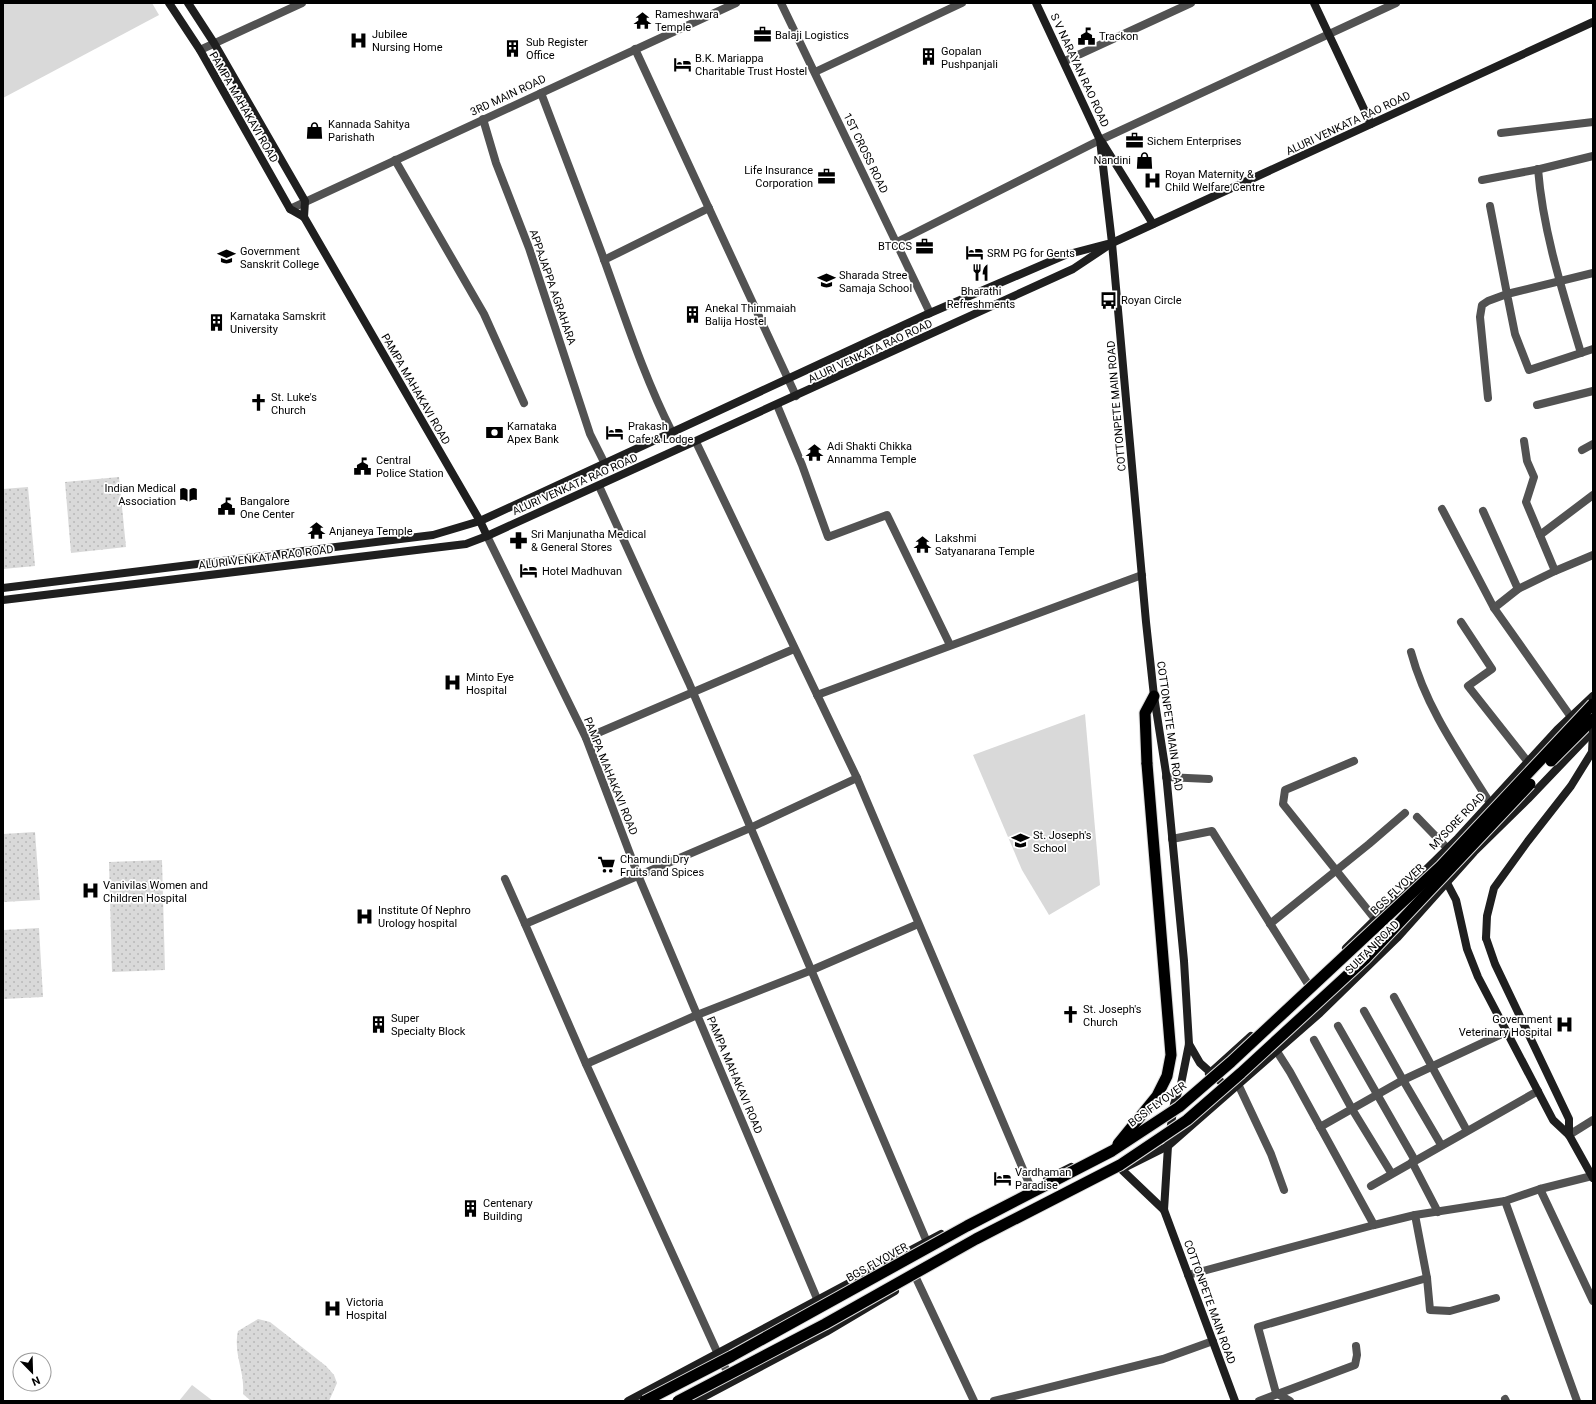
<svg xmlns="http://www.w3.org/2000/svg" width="1596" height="1404" viewBox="0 0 1596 1404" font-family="Roboto,sans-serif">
	<defs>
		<pattern id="grass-dots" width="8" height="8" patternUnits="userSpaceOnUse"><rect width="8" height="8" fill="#d9d9d9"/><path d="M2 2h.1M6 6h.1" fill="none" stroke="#b8b8b8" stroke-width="1.8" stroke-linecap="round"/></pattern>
	</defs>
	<rect width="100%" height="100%" fill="#fff"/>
	<g fill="url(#grass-dots)">
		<path d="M 119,477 L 126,547 L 71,553 L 65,482 Z"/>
		<path d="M 28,487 L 35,566 L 3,569 L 3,489 Z"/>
		<path d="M 35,832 L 40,900 L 3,902 L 3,834 Z"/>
		<path d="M 162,860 L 165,970 L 112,972 L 109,862 Z"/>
		<path d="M 39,928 L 43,997 L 3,999 L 3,930 Z"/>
		<path d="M 258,1319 L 270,1322 L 326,1366 L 334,1375 L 337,1383 L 329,1401 L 251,1401 L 243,1394 C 245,1370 233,1355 238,1331 Z"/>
	</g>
	<g fill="#d9d9d9">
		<path d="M 3,3 L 152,3 L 159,15 L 3,98 Z"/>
		<path d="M 1085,714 L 1100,885 L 1049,915 L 1022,870 L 973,755 Z"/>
		<path d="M 192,1385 L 213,1401 L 179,1401 Z"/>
	</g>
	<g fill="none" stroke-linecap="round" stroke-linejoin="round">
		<defs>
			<path id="trunk" d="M 1147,764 L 1145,713 L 1154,696"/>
		</defs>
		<use href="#trunk" stroke="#dbdbdb" stroke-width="13"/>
		<g stroke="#525252" stroke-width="8">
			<path d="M 635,49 L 796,396"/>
			<path d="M 1065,61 L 1191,3"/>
			<path d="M 815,72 L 962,3"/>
			<path d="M 541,93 C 561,146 582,200 602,254 C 624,314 643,375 672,432"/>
			<path d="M 483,119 L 496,163 L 529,248 L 590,434 L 604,462"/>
			<path d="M 1501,133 L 1593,122"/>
			<path d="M 395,160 L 484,314 L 524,403"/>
			<path d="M 1538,169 C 1543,232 1563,293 1581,353"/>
			<path d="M 1482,180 L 1540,169 L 1593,156"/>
			<path d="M 897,242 L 1100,140 L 1396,3"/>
			<path d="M 604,260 L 709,208"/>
			<path d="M 1593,273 L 1507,294 L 1515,334 L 1529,370 L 1593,349"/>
			<path d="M 1488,398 L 1480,317 L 1482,305 L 1488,301 L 1507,294 L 1490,206"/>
			<path d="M 777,405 L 802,465 L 828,537 L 887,515 L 950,645"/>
			<path d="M 1537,405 L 1593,391"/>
			<path d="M 696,442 L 857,778 L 1031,1188"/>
			<path d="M 1582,450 L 1593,444"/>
			<path d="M 599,486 L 689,683 L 927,1242"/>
			<path d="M 1442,509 L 1494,608 L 1571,717"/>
			<path d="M 1483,511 L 1518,589"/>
			<path d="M 1540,535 L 1593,495"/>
			<path d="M 487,536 L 586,738 L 638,875 L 818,1301"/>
			<path d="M 1555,571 L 1593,555"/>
			<path d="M 1494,608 L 1518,589 L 1555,571 L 1526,502 L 1534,477 L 1527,461 L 1524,441"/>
			<path d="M 1461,622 L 1492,669 L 1468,686 L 1528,762"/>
			<path d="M 1411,652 C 1426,708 1460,755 1490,803"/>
			<path d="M 817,695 L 1142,575"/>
			<path d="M 586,738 L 794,649"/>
			<path d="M 1354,761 L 1285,790 L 1283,804 L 1375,919"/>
			<path d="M 1166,777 L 1209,779"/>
			<path d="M 1417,817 L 1447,848"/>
			<path d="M 1172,839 L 1212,831 L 1308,984"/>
			<path d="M 505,879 L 525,924"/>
			<path d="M 1270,924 L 1369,844 L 1405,813"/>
			<path d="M 1394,997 L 1466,1129"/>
			<path d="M 1364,1011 L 1403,1080 L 1440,1143"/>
			<path d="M 1338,1026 L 1413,1157"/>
			<path d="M 1314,1040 L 1352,1109 L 1390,1171"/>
			<path d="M 1276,1050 L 1290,1072 L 1374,1225"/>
			<path d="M 586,1064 L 697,1015 L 812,970 L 918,924"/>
			<path d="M 1238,1084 L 1271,1154 L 1284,1190"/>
			<path d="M 1320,1127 L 1403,1080 L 1506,1032"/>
			<path d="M 1569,1135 L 1593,1120"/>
			<path d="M 1412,1162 L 1438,1212"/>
			<path d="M 1371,1186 L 1538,1091"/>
			<path d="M 1540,1189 L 1593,1301"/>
			<path d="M 1505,1201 L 1577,1401"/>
			<path d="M 1415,1215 L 1427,1278 L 1430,1310 L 1450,1311 L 1496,1298"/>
			<path d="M 1188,1275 L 1374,1225 L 1415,1215 L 1505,1201 L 1540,1189 L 1592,1176"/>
			<path d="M 916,1278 L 974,1401"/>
			<path d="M 731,1379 L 718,1354 L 586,1064 L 525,924 L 750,828 L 857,778"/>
			<path d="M 1505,1399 L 1506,1401"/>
			<path d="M 994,1401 L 1163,1359 L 1213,1341"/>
			<path d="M 1259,1401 L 1355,1365 L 1357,1355 L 1356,1346"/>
			<path d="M 1290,1401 L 1276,1393 L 1258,1327 L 1427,1278"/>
		</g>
		<g stroke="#525252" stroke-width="8">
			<path d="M 781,3 L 930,313"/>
			<path d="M 200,50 L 302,3"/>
			<path d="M 290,209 L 736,3"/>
		</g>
		<g stroke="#1f1f1f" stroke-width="8">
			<path d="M 169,3 L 200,50 L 290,209 L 304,217 L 480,521 L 487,536"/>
			<path d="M 188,3 L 214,43 L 305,201 L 304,217"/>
			<path d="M 1036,3 L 1100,140 L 1112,243 L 1146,622 L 1154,696 L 1166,773 L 1184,961 L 1189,1044 L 1181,1084 L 1174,1104 L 1168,1146 L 1164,1210 L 1235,1401"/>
			<path d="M 1314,3 L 1371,124"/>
			<path d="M 1102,142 L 1153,224"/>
			<path d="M 3,588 L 433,535 L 480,521 L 930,313 L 1065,255 L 1107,244"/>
			<path d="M 3,600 L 466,544 L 487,536 L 1073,269 L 1112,243 L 1593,22"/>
			<path d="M 1445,879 L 1456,900 L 1467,949 L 1478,977 L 1553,1120 L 1569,1135 L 1593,1178"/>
			<path d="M 1486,938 L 1495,964 L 1569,1119 L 1569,1135"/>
			<path d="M 1346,948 L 1458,838 L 1557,730 L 1593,696"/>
			<path d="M 1189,1044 L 1200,1063 L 1229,1089"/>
			<path d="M 1209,1074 L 1251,1036"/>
			<path d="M 1121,1169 L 1164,1210"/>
			<path d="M 1122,1169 L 1168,1146 L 1320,1013 L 1397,938 L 1474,852 L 1528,799 L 1593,731"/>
			<path d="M 1047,1179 L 1071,1167"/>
			<path d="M 628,1401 L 941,1234"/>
			<path d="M 696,1401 L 826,1332 L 895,1291"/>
		</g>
		<use href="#trunk" stroke="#000" stroke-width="11"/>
		<defs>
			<g id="trunk-bridge">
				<path d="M 1551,761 L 1593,719"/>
				<path d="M 1118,1144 L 1157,1096 L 1167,1076 L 1171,1055 L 1147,764"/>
				<path d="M 645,1401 L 732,1356 L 967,1226 L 1112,1151 L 1179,1107 L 1231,1062 L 1441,866 L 1593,704"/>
				<path d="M 678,1401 L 825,1324 L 976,1239 L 1120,1165 L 1187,1120 L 1241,1073 L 1365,959 L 1530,784"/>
			</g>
		</defs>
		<use href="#trunk-bridge" stroke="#dbdbdb" stroke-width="13" stroke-linecap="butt"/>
		<path stroke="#1f1f1f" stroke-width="8" d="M 1486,938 L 1487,916 L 1494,888 L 1528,841 L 1571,786 L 1592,752 L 1593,731"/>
		<use href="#trunk-bridge" stroke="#000" stroke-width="11"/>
	</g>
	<defs>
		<symbol id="temple-bare" viewBox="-9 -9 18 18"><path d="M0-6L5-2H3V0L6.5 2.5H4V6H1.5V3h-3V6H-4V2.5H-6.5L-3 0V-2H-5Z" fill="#000" stroke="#fff" stroke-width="2.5" paint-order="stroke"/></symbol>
		<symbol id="office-bare" viewBox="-9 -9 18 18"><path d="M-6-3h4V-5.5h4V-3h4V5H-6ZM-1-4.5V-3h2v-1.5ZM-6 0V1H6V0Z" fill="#000" stroke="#fff" stroke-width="2.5" paint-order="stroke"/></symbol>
		<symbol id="civic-bare" viewBox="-9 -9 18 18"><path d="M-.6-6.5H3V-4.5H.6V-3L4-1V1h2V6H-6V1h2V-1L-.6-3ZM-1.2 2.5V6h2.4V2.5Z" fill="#000" stroke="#fff" stroke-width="2.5" paint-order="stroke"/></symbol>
		<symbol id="hospital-bare" viewBox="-9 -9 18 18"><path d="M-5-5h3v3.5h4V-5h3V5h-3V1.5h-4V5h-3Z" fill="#000" stroke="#fff" stroke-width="2.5" paint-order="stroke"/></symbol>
		<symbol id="building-bare" viewBox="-9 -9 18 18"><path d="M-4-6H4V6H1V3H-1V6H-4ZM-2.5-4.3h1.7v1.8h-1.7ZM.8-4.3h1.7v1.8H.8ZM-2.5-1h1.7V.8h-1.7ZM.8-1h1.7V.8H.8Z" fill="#000" stroke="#fff" stroke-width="2.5" paint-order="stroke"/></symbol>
		<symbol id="hotel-bare" viewBox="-9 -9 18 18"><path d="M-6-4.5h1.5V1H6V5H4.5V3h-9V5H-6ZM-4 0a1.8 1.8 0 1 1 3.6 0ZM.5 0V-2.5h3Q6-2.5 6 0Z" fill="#000" stroke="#fff" stroke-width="2.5" paint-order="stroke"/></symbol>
		<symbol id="shop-bare" viewBox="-9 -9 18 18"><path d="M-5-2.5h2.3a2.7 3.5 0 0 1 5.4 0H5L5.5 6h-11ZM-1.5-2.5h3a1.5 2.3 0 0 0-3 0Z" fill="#000" stroke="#fff" stroke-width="2.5" paint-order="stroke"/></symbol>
		<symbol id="school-bare" viewBox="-9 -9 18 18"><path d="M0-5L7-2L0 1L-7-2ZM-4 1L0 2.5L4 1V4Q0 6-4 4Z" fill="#000" stroke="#fff" stroke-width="2.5" paint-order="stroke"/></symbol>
		<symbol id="restaurant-bare" viewBox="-9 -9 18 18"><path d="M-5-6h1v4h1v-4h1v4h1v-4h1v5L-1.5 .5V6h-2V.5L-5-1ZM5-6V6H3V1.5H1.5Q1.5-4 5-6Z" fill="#000" stroke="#fff" stroke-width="2.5" paint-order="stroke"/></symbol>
		<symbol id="bus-bare" viewBox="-9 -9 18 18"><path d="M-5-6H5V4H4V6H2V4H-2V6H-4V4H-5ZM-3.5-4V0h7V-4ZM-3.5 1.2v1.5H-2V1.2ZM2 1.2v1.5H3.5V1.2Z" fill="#000" stroke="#fff" stroke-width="2.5" paint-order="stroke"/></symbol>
		<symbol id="church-bare" viewBox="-9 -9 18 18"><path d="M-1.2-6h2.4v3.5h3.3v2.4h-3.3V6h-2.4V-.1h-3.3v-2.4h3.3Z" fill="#000" stroke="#fff" stroke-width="2.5" paint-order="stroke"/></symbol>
		<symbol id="bank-bare" viewBox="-9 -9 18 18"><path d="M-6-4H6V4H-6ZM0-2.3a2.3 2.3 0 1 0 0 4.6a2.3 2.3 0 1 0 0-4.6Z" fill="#000" stroke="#fff" stroke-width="2.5" paint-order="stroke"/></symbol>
		<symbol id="library-bare" viewBox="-9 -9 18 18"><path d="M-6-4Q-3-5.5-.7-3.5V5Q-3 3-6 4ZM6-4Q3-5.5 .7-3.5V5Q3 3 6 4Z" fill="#000" stroke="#fff" stroke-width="2.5" paint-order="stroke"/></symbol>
		<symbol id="pharmacy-bare" viewBox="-9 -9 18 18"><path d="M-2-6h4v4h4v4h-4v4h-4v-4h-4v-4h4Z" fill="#000" stroke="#fff" stroke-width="2.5" paint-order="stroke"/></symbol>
		<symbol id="supermarket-bare" viewBox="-9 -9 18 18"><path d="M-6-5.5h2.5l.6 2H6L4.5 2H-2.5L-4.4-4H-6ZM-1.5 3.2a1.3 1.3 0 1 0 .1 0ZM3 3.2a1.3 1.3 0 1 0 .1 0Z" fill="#000" stroke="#fff" stroke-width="2.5" paint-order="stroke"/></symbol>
	</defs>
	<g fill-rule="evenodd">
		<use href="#temple-bare" x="630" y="8" width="25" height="25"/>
		<use href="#office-bare" x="750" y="22" width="25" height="25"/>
		<use href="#civic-bare" x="1074" y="24" width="25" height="25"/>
		<use href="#hospital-bare" x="346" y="28" width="25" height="25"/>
		<use href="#building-bare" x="500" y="36" width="25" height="25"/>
		<use href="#building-bare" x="916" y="44" width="25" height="25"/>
		<use href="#hotel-bare" x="670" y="52" width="25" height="25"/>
		<use href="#shop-bare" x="302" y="118" width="25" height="25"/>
		<use href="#office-bare" x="1122" y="128" width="25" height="25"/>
		<use href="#shop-bare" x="1132" y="148" width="25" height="25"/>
		<use href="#office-bare" x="814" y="164" width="25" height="25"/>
		<use href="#hospital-bare" x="1140" y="168" width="25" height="25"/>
		<use href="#office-bare" x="912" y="234" width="25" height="25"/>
		<use href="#hotel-bare" x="962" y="240" width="25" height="25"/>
		<use href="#school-bare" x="214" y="244" width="25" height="25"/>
		<use href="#restaurant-bare" x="968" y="260" width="25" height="25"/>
		<use href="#school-bare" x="814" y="268" width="25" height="25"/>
		<use href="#bus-bare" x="1096" y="288" width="25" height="25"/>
		<use href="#building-bare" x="680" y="302" width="25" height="25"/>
		<use href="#building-bare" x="204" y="310" width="25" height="25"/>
		<use href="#church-bare" x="246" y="390" width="25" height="25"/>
		<use href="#bank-bare" x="482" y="420" width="25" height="25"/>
		<use href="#hotel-bare" x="602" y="420" width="25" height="25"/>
		<use href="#temple-bare" x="802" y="440" width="25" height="25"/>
		<use href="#civic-bare" x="350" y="454" width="25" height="25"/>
		<use href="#library-bare" x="176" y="482" width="25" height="25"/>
		<use href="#civic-bare" x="214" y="494" width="25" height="25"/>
		<use href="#temple-bare" x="304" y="518" width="25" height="25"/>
		<use href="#pharmacy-bare" x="506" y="528" width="25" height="25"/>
		<use href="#temple-bare" x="910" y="532" width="25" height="25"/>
		<use href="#hotel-bare" x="516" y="558" width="25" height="25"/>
		<use href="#hospital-bare" x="440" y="670" width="25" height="25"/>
		<use href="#school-bare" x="1008" y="828" width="25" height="25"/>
		<use href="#supermarket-bare" x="594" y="852" width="25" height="25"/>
		<use href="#hospital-bare" x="78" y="878" width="25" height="25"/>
		<use href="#hospital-bare" x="352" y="904" width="25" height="25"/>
		<use href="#church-bare" x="1058" y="1002" width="25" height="25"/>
		<use href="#building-bare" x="366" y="1012" width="25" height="25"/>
		<use href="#hospital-bare" x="1552" y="1012" width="25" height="25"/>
		<use href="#hotel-bare" x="990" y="1166" width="25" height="25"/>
		<use href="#building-bare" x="458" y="1196" width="25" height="25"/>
		<use href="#hospital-bare" x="320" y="1296" width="25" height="25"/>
	</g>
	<g text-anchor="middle" stroke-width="3.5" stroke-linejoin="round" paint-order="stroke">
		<g font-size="11" fill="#000" stroke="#fff" text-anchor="start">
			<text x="655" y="18">Rameshwara<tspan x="655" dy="13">Temple</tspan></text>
			<text x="372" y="38">Jubilee<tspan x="372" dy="13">Nursing Home</tspan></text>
			<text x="775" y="39">Balaji Logistics</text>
			<text x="1099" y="40">Trackon</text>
			<text x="526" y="46">Sub Register<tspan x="526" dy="13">Office</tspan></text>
			<text x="941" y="55">Gopalan<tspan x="941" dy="13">Pushpanjali</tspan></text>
			<text x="695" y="62">B.K. Mariappa<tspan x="695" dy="13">Charitable Trust Hostel</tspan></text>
			<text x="328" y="128">Kannada Sahitya<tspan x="328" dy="13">Parishath</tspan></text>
			<text x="1147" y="145">Sichem Enterprises</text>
			<text x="1131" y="164" text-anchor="end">Nandini</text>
			<text x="813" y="174" text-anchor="end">Life Insurance<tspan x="813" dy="13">Corporation</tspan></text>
			<text x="1165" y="178">Royan Maternity &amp;<tspan x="1165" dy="13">Child Welfare Centre</tspan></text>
			<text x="912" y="250" text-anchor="end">BTCCS</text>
			<text x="240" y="255">Government<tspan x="240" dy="13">Sanskrit College</tspan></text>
			<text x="987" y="257">SRM PG for Gents</text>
			<text x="839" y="279">Sharada Stree<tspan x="839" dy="13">Samaja School</tspan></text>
			<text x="981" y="295" text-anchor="middle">Bharathi<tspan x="981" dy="13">Refreshments</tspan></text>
			<text x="1121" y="304">Royan Circle</text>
			<text x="705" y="312">Anekal Thimmaiah<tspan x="705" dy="13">Balija Hostel</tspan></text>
			<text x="230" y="320">Karnataka Samskrit<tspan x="230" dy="13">University</tspan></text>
			<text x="271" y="401">St. Luke's<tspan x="271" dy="13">Church</tspan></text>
			<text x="507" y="430">Karnataka<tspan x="507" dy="13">Apex Bank</tspan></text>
			<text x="628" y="430">Prakash<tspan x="628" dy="13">Cafe &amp; Lodge</tspan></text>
			<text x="827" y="450">Adi Shakti Chikka<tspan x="827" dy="13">Annamma Temple</tspan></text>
			<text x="376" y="464">Central<tspan x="376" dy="13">Police Station</tspan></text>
			<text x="176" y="492" text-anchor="end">Indian Medical<tspan x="176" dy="13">Association</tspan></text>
			<text x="240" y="505">Bangalore<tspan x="240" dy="13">One Center</tspan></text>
			<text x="329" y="535">Anjaneya Temple</text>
			<text x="531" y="538">Sri Manjunatha Medical<tspan x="531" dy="13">&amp; General Stores</tspan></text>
			<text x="935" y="542">Lakshmi<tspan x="935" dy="13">Satyanarana Temple</tspan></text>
			<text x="542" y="575">Hotel Madhuvan</text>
			<text x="466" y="681">Minto Eye<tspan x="466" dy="13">Hospital</tspan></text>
			<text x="1033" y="839">St. Joseph's<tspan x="1033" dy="13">School</tspan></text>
			<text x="620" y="863">Chamundi Dry<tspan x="620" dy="13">Fruits and Spices</tspan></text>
			<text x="103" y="889">Vanivilas Women and<tspan x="103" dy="13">Children Hospital</tspan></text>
			<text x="378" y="914">Institute Of Nephro<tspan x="378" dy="13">Urology hospital</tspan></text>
			<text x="1083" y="1013">St. Joseph's<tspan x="1083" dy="13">Church</tspan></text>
			<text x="391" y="1022">Super<tspan x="391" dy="13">Specialty Block</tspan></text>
			<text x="1552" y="1023" text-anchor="end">Government<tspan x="1552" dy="13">Veterinary Hospital</tspan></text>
			<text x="1015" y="1176">Vardhaman<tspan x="1015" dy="13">Paradise</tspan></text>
			<text x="483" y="1207">Centenary<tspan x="483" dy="13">Building</tspan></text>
			<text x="346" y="1306">Victoria<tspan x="346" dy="13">Hospital</tspan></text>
		</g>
		<g font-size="11" fill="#000" stroke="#fff">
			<text transform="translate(1080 70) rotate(65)" y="4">S V NARAYAN RAO ROAD</text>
			<text transform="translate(508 95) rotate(-25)" y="4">3RD MAIN ROAD</text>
			<text transform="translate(244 107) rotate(60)" y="4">PAMPA MAHAKAVI ROAD</text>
			<text transform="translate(1348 123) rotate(-25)" y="4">ALURI VENKATA RAO ROAD</text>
			<text transform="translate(866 153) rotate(64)" y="4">1ST CROSS ROAD</text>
			<text transform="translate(553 287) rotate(71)" y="4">APPAJAPPA AGRAHARA</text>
			<text transform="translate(870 351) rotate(-25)" y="4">ALURI VENKATA RAO ROAD</text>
			<text transform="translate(416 389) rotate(60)" y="4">PAMPA MAHAKAVI ROAD</text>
			<text transform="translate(1116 406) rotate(-95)" y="4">COTTONPETE MAIN ROAD</text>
			<text transform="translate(575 484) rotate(-24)" y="4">ALURI VENKATA RAO ROAD</text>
			<text transform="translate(266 557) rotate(-7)" y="4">ALURI VENKATA RAO ROAD</text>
			<text transform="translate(1170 726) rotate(82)" y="4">COTTONPETE MAIN ROAD</text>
			<text transform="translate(611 776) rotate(68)" y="4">PAMPA MAHAKAVI ROAD</text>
			<text transform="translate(1457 821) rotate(-46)" y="4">MYSORE ROAD</text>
			<text transform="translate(1397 889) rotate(-43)" y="4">BGS FLYOVER</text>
			<text transform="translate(1372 947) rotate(-45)" y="4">SULTAN ROAD</text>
			<text transform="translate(735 1075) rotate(67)" y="4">PAMPA MAHAKAVI ROAD</text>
			<text transform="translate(1157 1104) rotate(-36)" y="4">BGS FLYOVER</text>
			<text transform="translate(877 1262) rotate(-29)" y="4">BGS FLYOVER</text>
			<text transform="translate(1210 1302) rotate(70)" y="4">COTTONPETE MAIN ROAD</text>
		</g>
	</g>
	<rect width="1596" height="1404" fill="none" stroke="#000000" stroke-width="8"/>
	<g transform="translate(32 1372) rotate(157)"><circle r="19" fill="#ffffff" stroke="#999999"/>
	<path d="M0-3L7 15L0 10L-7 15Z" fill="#000000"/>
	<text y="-6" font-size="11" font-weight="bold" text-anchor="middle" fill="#000000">N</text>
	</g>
</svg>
